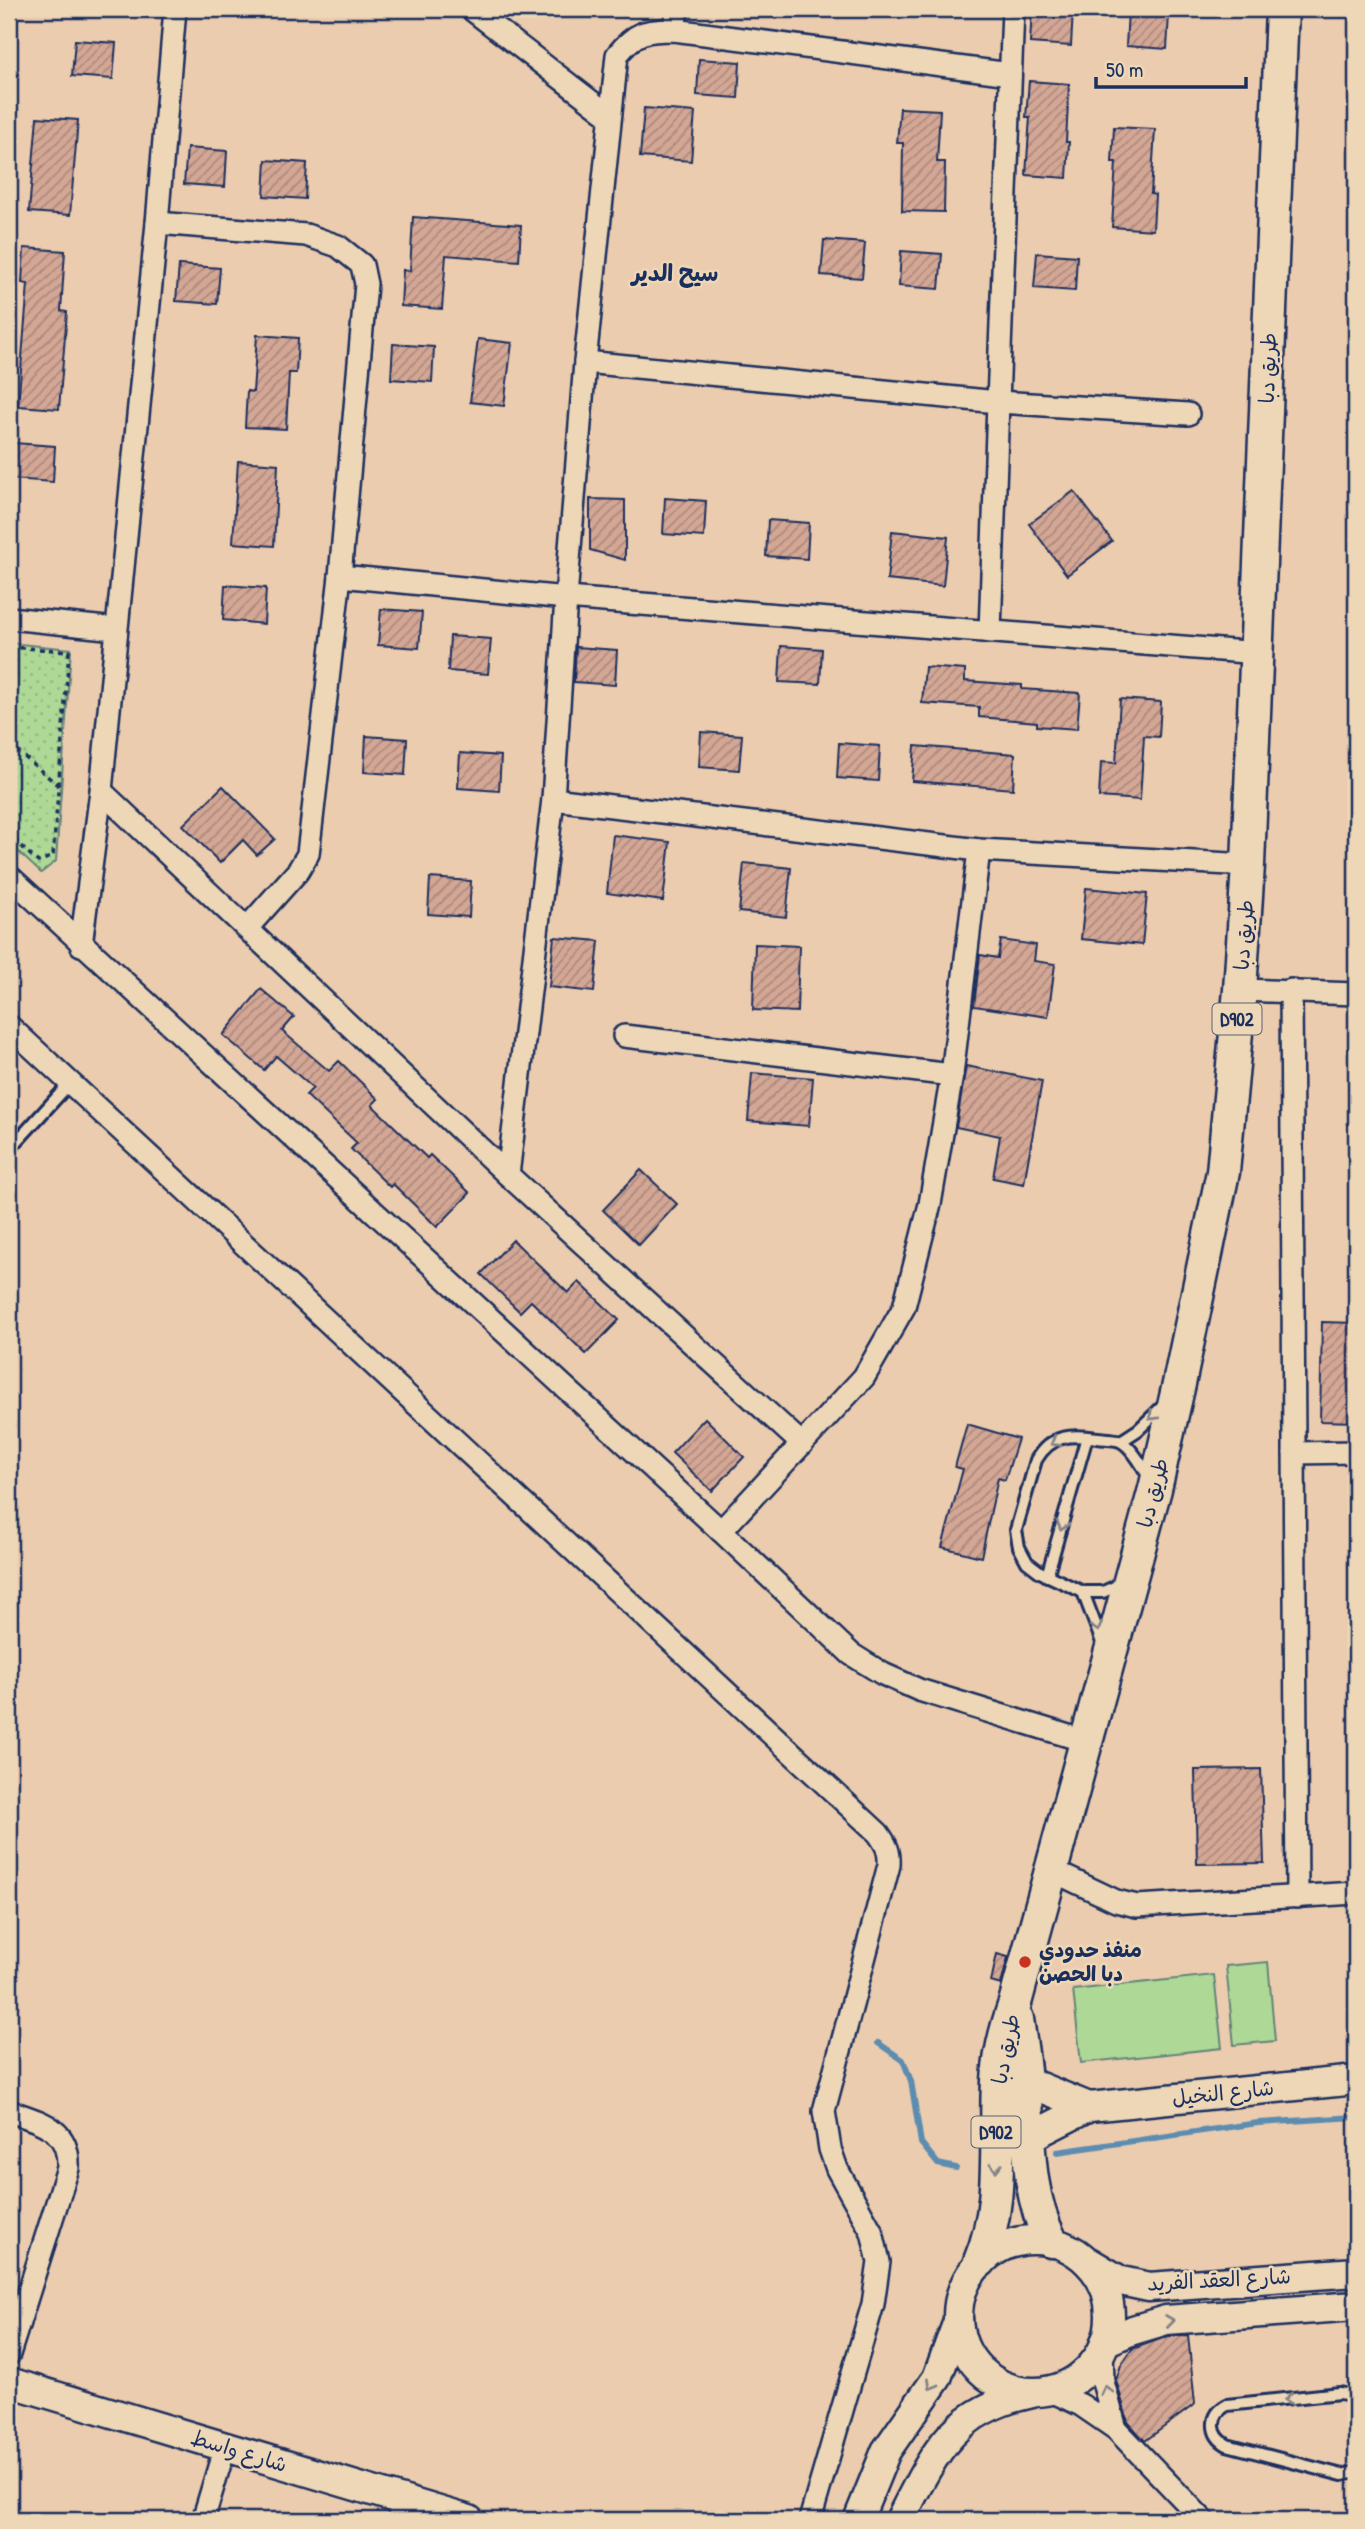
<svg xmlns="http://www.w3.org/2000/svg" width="1365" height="2529" viewBox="0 0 1365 2529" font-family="'Patrick Hand','Playpen Sans Arabic',sans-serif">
	<defs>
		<pattern id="garden-dots" width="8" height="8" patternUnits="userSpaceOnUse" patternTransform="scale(1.75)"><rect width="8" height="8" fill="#add895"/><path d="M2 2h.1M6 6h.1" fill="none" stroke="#94ba83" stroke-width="1.8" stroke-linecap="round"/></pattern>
		<pattern id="building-hatch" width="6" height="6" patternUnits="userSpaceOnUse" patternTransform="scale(1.75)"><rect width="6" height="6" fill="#d4a795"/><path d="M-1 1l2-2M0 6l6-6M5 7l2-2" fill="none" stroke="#ab887d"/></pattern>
	</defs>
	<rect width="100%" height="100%" fill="#ecccae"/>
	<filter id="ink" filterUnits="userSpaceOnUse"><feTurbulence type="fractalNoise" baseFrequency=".0143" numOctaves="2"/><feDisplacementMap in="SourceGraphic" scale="14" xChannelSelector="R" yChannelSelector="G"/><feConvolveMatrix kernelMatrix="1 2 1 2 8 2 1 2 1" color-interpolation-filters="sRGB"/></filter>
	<g filter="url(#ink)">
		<path fill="url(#garden-dots)" stroke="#64847a" stroke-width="2" d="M 9,643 L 71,649 L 56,861 L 41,873 L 9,843 Z"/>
		<g fill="#add895" stroke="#64847a" stroke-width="2">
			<path d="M 1268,1962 L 1275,2041 L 1234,2045 L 1226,1966 Z"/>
			<path d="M 1214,1975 L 1222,2048 L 1081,2063 L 1073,1990 Z"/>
		</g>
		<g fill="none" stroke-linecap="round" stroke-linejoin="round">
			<g stroke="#5c8db1" stroke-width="6">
				<path d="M 878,2043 L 903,2060 L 911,2081 L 921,2143 L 938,2164 L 956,2168"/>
				<path d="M 1057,2152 L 1258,2123 L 1356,2117"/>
			</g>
		</g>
		<g fill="url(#building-hatch)" stroke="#1b2f5e" stroke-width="2">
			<path d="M 1032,9 L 1073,10 L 1071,46 L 1030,43 Z"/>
			<path d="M 1128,11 L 1169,14 L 1167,49 L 1126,46 Z"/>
			<path d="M 75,40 L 116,43 L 113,79 L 72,76 Z"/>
			<path d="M 699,59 L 740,62 L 738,98 L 697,95 Z"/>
			<path d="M 1029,81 L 1069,84 L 1066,142 L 1069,142 L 1067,178 L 1026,175 L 1030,117 L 1026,117 Z"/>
			<path d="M 644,108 L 695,112 L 691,161 L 640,157 Z"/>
			<path d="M 900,108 L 940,110 L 937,162 L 945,162 L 944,212 L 902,211 L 903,143 L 897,143 Z"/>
			<path d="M 37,117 L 78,120 L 70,215 L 29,212 Z"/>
			<path d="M 1114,127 L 1155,129 L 1151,194 L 1155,195 L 1153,230 L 1112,227 L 1116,162 L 1112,162 Z"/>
			<path d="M 187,148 L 227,151 L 225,187 L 184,184 Z"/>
			<path d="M 266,160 L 307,163 L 305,199 L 264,196 Z"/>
			<path d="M 413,217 L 521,225 L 519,261 L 446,255 L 442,309 L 401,306 L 403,270 L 410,271 Z"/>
			<path d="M 824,240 L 865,243 L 862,278 L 821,275 Z"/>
			<path d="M 24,248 L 65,251 L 61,311 L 67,312 L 59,409 L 18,406 L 28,284 L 22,283 Z"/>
			<path d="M 901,251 L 942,254 L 939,289 L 899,286 Z"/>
			<path d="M 1037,253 L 1077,256 L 1075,291 L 1034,288 Z"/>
			<path d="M 179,265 L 220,268 L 217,304 L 176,301 Z"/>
			<path d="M 257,335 L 298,338 L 296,373 L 289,373 L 286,429 L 245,427 L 247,391 L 253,392 Z"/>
			<path d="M 478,339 L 512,343 L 504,406 L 470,402 Z"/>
			<path d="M 393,344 L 434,347 L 432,382 L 391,379 Z"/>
			<path d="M 14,443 L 55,446 L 53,482 L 12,479 Z"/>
			<path d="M 238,461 L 278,464 L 274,546 L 233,543 Z"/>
			<path d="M 1074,491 L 1112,541 L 1067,575 L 1029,524 Z"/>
			<path d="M 665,498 L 706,501 L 704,537 L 663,534 Z"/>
			<path d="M 590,499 L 625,500 L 625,560 L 590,550 Z"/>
			<path d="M 768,520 L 809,523 L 807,559 L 766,556 Z"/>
			<path d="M 892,531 L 948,537 L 943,586 L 887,580 Z"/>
			<path d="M 225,585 L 266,588 L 264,624 L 223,620 Z"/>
			<path d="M 381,609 L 422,612 L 419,648 L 378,645 Z"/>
			<path d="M 450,636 L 491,639 L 488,674 L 448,671 Z"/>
			<path d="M 781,646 L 822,649 L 820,684 L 779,682 Z"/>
			<path d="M 576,647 L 617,650 L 615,685 L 574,682 Z"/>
			<path d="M 925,667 L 965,670 L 965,681 L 1022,685 L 1022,689 L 1080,693 L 1077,729 L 1037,726 L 1037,722 L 979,717 L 979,707 L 922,703 Z"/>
			<path d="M 1120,699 L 1161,702 L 1159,737 L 1144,736 L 1140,800 L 1099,797 L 1101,762 L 1116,763 Z"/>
			<path d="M 701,732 L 742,735 L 739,770 L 699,767 Z"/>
			<path d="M 366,736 L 407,739 L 405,775 L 364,772 Z"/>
			<path d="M 839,743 L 880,746 L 878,781 L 837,778 Z"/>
			<path d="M 915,746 L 1015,754 L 1013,789 L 912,781 Z"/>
			<path d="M 460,753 L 501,756 L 499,791 L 458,788 Z"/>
			<path d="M 223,786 L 275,839 L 257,855 L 243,840 L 220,863 L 183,825 Z"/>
			<path d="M 613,835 L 670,842 L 663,901 L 607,893 Z"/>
			<path d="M 744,863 L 791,868 L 786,917 L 739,912 Z"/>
			<path d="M 430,878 L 471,881 L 469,917 L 428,914 Z"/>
			<path d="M 1086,888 L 1147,894 L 1142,945 L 1081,939 Z"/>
			<path d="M 554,937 L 599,941 L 594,992 L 549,987 Z"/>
			<path d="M 1001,940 L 1036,945 L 1034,961 L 1055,964 L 1048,1017 L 974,1006 L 980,955 L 998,958 Z"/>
			<path d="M 755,944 L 799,946 L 797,1012 L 753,1010 Z"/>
			<path d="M 261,989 L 294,1017 L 282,1031 L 329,1071 L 339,1061 L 378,1099 L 372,1105 L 427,1158 L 430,1155 L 470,1193 L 437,1227 L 393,1184 L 390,1187 L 351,1149 L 357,1143 L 306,1095 L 313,1088 L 276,1056 L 264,1070 L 223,1035 Z"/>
			<path d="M 966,1066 L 1042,1081 L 1024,1184 L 993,1178 L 1000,1136 L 956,1127 Z"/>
			<path d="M 752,1073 L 813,1078 L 809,1126 L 748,1121 Z"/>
			<path d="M 641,1170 L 677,1204 L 639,1245 L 603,1210 Z"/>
			<path d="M 513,1240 L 568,1293 L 579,1282 L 619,1320 L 586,1354 L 531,1301 L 520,1312 L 481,1274 Z"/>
			<path d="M 1322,1322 L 1356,1323 L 1356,1422 L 1320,1421 Z"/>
			<path d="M 705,1418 L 744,1457 L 712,1491 L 672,1453 Z"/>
			<path d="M 967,1424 L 1018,1439 L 1005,1480 L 998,1478 L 981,1557 L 942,1547 L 963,1469 L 955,1467 Z"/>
			<path d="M 1261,1769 L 1264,1863 L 1197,1864 L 1195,1770 Z"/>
			<path d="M 997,1954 L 1008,1957 L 1001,1985 L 991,1982 Z"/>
			<path d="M 1188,2335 L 1195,2404 L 1145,2441 L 1128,2422 L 1116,2380 L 1121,2365 L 1132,2349 L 1169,2336 Z"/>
		</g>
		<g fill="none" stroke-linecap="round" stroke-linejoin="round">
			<defs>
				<g id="lane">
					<path d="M 9,1150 L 70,1083"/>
					<path d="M 1121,1441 L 1138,1430 L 1164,1405"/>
					<path d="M 1047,1576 L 1087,1437"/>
					<path d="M 1123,1583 L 1103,1592 L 1083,1592 L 1040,1572 L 1027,1562 L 1019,1547 L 1016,1530 L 1036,1460 C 1051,1434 1072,1434 1098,1438 C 1105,1439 1115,1439 1120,1441 C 1131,1446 1145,1470 1151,1481"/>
					<path d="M 1083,1592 L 1103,1645"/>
					<path d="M 1356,2396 L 1340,2393 L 1227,2405 C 1209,2415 1210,2435 1227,2445 L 1342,2475 L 1356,2472"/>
				</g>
				<g id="street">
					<path d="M 471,9 L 610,116"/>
					<path d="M 674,30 L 677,9"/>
					<path d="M 157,223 L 306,235 L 338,246 L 362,265 L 366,284 L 340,576 L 308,854 L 298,871 L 247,928"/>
					<path d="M 585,362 L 998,402 L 1013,9"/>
					<path d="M 340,576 L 566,598 L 1258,653"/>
					<path d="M 9,618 L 116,629"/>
					<path d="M 990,632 L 998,402 L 1188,414"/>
					<path d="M 101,791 L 508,1175 L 802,1444"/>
					<path d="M 553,799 L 979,850 L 1248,865"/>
					<path d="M 9,876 L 721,1531 L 851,1654 L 883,1674 L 919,1690 L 1088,1742"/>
					<path d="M 81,945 L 101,791 L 157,223 L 175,9"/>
					<path d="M 1240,990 L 1356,994"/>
					<path d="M 1291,990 L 1297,1897"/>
					<path d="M 9,1026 L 878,1833 C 886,1844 890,1851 889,1865 L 824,2111 L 830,2149 L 837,2169 L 872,2232 L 879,2262 L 873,2304 L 810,2520"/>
					<path d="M 624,1036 L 952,1075"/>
					<path d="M 508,1175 L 553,799 L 566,598 L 585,362 L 617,55 C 636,32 644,30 674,30 L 1010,74"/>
					<path d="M 1294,1453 L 1356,1452"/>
					<path d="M 721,1531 L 864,1377 L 904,1307 L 930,1204 L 952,1075 L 979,850"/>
					<path d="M 1051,1870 L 1116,1901 L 1137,1906 L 1356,1893"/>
					<path d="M 9,2111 C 40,2122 70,2127 68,2168 L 9,2354"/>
					<path d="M 1102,2350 L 1103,2382 L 1116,2429"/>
					<path d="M 1049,2390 L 1081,2405 L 1116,2429 L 1203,2520"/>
					<path d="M 203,2520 L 225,2447"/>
					<path d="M 398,2520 L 404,2501"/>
				</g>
				<g id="secondary">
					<path d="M 1025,2081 L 1089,2107"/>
					<path d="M 1028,2138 L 1089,2107 L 1356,2080"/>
					<circle cx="1034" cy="2316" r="76"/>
					<path d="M 1089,2262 L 1121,2281 L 1149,2287 L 1356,2272"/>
					<path d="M 1105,2342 L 1133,2330 L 1166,2320 L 1356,2306"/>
					<path d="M 9,2382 L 469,2520"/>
					<path d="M 858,2520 L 886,2451 L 937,2378 L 958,2321"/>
					<path d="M 900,2520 C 934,2453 952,2410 1032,2393"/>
				</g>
				<g id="primary">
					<path d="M 1017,2019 C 1020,2041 1024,2062 1025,2083 C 1029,2137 1026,2193 1051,2241"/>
					<path d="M 980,2261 C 1004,2205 995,2141 998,2081 C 999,2054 1006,2029 1015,2003 L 1155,1489 L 1179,1384 L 1223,1172 L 1240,990 L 1248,865 L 1282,9"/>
				</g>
			</defs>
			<use href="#lane" stroke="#1b2f5e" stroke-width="16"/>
			<use href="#street" stroke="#1b2f5e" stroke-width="26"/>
			<use href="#secondary" stroke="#1b2f5e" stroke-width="33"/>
			<use href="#primary" stroke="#1b2f5e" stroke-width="37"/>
			<g stroke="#1b2f5e" stroke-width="3.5" stroke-dasharray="5 5" stroke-linecap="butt">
				<path d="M 9,647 L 69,651 L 53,856 L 38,862 L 9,835"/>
				<path d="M 9,744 L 59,786"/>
			</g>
			<use href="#lane" stroke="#edd7b6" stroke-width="10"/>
			<use href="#street" stroke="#edd7b6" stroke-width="21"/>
			<use href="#secondary" stroke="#edd7b6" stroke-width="28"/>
			<use href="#primary" stroke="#edd7b6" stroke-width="32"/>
		</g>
		<defs><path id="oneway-chevron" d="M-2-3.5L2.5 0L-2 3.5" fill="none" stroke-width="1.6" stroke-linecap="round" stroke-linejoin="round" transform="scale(1.75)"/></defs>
		<g stroke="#84838a">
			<use href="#oneway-chevron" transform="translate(1153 1416) rotate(136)"/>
			<use href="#oneway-chevron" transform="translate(1055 1442) rotate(150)"/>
			<use href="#oneway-chevron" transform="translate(1062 1526) rotate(106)"/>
			<use href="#oneway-chevron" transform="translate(1097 1627) rotate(71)"/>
			<use href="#oneway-chevron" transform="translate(996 2167) rotate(91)"/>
			<use href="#oneway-chevron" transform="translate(1170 2321) rotate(-8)"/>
			<use href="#oneway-chevron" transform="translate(932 2385) rotate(120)"/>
			<use href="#oneway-chevron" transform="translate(1106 2390) rotate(-103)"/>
			<use href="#oneway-chevron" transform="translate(1289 2399) rotate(174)"/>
		</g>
	</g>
	<circle fill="#c8321e" stroke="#edd7b6" stroke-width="2.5" cx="1025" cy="1962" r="7"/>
	<g text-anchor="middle" stroke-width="5" stroke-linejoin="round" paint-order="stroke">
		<g fill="#edd7b6" stroke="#5a6178" stroke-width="2">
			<rect x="1212.5" y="1003.5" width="49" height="31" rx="5"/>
			<rect x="971.5" y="2116.5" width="49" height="31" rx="5"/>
		</g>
		<g font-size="19" font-weight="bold" fill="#1b2f5e">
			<text x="1237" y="1026">D902</text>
			<text x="996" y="2139">D902</text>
		</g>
		<g font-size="21" fill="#1b2f5e" stroke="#edd7b6">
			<text transform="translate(1268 368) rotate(-88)" y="7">طريق دبا</text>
			<text transform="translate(1244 935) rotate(-86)" y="7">طريق دبا</text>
			<text transform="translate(1153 1493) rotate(-76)" y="7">طريق دبا</text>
			<text transform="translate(1006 2049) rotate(-79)" y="7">طريق دبا</text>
			<text transform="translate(1223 2093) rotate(-6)" y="7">شارع النخيل</text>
			<text transform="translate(1219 2280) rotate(-3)" y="7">شارع العقد الفريد</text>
			<text transform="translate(239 2451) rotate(17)" y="7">شارع واسط</text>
		</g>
		<g font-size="21" font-weight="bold" fill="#1b2f5e" stroke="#edd7b6" text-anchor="start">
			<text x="1039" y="1957">منفذ حدودي<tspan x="1039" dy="24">دبا الحصن</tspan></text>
		</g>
		<g font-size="23" font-weight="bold" fill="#1b2f5e" stroke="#edd7b6">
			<text x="675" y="281">سيح الدير</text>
		</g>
	</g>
	<rect width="1365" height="2529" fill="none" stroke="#edd7b6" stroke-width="35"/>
	<rect x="18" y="18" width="1330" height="2494" fill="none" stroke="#1b2f5e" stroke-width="2.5" filter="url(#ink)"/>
	<path d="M1096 77v10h150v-10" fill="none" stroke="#1b2f5e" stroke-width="3.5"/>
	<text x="1106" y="77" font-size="21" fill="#1b2f5e" stroke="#edd7b6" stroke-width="5" paint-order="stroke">50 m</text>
</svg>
